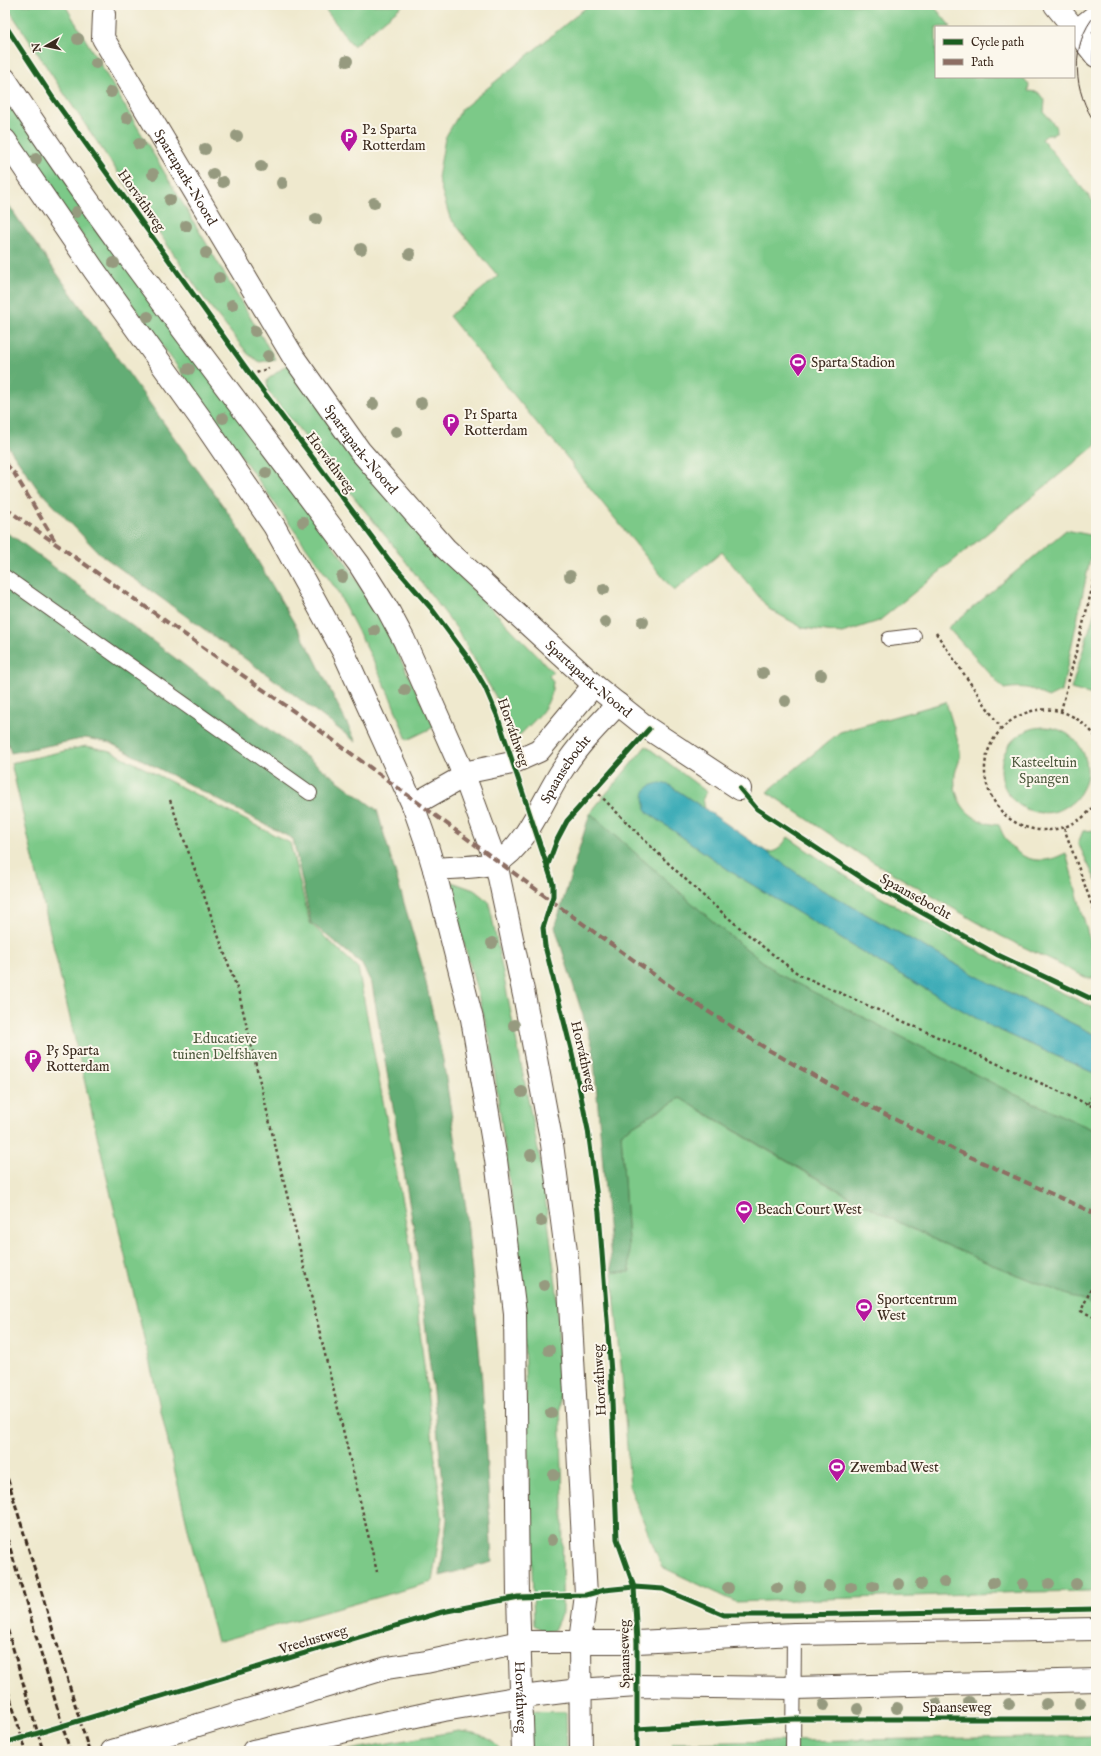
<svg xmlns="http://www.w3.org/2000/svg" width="1101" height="1756" viewBox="0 0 1101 1756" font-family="'IM FELL English',serif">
	<rect width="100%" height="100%" fill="#fbf7ec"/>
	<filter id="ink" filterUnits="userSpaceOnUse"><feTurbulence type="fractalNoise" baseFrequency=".025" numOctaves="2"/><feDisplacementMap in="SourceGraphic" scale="8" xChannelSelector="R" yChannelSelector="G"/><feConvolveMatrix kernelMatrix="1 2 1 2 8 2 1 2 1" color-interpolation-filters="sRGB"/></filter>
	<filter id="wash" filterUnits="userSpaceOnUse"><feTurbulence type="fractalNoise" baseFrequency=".012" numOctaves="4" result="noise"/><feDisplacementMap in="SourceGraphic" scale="16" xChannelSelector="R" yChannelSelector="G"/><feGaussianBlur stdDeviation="0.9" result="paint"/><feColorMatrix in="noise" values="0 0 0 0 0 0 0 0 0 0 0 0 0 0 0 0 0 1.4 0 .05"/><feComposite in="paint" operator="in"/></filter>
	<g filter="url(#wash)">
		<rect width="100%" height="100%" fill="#efe9ce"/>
		<g fill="#7bc988" stroke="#5b7a53">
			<path d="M 6,5 L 65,5 L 275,359 L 260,362 L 248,354 L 205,300 L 61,89 Z"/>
			<path d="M 322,5 L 403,5 L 353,46 Z"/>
			<path d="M 589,5 L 933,5 L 951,27 L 936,27 L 936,77 L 1023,77 L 1029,85 L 1028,91 L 1038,92 L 1045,101 L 1044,112 L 1056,127 L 1056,132 L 1052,135 L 1047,135 L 1042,139 L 1096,205 L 1096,445 L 879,621 L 842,633 L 803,628 L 769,609 L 722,552 L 674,591 L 573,467 L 574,466 L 551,438 L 550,439 L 449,316 L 498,276 L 450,218 L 438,178 L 445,138 L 462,109 Z"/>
			<path d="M 5,92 L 346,563 L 383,624 L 434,727 L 407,740 L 391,699 L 373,660 L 336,589 L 164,348 L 81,234 L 8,129 L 5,125 Z"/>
			<path d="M 289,363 L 448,564 L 553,672 L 549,676 L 553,681 C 551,708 538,716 521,734 L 515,736 L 509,734 L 501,706 L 457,629 L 400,554 L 268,391 L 267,380 Z"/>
			<path d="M 1066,530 L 1095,536 L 1062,691 L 1048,698 C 1034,687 1021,686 1004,689 L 948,628 Z"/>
			<path d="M 1096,608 L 1096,696 L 1071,689 Z"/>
			<path d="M 946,702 C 949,713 961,747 960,756 C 960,762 956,768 955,774 C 952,803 971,823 999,825 C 1007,848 1025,865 1051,859 C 1056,858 1061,855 1066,853 L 1096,964 L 1096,977 L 1089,979 L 1001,936 L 861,855 L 767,792 L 840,732 Z"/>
			<circle cx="1044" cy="770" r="43"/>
			<path d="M 86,746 L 111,751 L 290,843 L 310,923 L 358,968 L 409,1239 L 442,1517 L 432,1582 L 217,1642 L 193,1550 L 11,763 Z"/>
			<path d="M 646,746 L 707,792 L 703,798 L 705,809 L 669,785 L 647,812 L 733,873 L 879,962 L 988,1025 L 1096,1074 L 1096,1131 L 1016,1095 L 780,975 L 726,933 L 590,813 Z"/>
			<path d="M 1096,830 L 1096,881 L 1078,843 L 1083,831 Z"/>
			<path d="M 788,837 C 808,851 828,865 849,878 C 928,927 1012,969 1096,1009 L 1096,1035 L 982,979 L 817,887 L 765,852 C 778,853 781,847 788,837 Z"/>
			<path d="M 449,881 L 474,890 L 489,902 L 541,1165 L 557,1292 L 563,1504 L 562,1613 L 554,1630 L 545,1632 L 534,1625 L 524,1342 L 514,1215 L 490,1039 L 452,899 Z"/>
			<path d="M 680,1098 C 762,1148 845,1197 931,1238 C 985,1263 1040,1284 1096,1306 L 1096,1591 L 1030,1592 L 736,1602 L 662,1567 L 630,1488 L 622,1375 L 612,1272 L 630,1272 L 621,1133 Z"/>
			<path d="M 524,1711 L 566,1712 L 567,1751 L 526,1751 Z"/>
			<path d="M 458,1731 C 479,1733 487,1735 502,1751 L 343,1751 Z"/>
			<path d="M 1096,1736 L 1096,1751 L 672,1751 L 672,1743 Z"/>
		</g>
		<g fill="#64ad74" stroke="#506c49">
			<path d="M 5,199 L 18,219 L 236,524 L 313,655 L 356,742 L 280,684 L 100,554 L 37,488 L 5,442 Z"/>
			<path d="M 5,532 L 18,540 L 377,810 L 422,965 L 443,1060 L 466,1208 L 482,1381 L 492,1562 L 440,1576 L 447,1519 L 435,1409 L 415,1237 L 372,984 L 361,963 L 311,923 L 293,839 L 110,743 L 86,738 L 11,753 L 5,735 Z"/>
			<path d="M 590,813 L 726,933 L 780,975 L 1016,1095 L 1096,1131 L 1096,1306 C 1040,1284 985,1263 931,1238 C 845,1197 763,1147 680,1098 L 621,1133 L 630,1272 L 612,1272 L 593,1048 L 555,927 Z"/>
		</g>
		<path fill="#39aab6" stroke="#3a6a6a" d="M 661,783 L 669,785 L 705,809 L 817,887 L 982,979 L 1096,1035 L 1096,1074 L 988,1025 L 879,962 L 733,873 L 647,812 C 642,796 642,785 661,783 Z"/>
	</g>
	<g filter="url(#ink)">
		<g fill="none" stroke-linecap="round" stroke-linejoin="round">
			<defs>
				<g id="lane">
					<path d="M 5,577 L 310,793"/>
					<path d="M 889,639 L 914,636"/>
					<path d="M 793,1751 L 794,1634"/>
				</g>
				<g id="street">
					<path d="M 1055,5 L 1073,27"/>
					<path id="s1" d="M 104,14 L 103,38 L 294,358 L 360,451 L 445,548 L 594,685 L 649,729 L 740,789"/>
					<path d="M 1074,28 L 1096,56"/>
					<path d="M 1076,31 L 1096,15"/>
					<path d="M 413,805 L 473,771 L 512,763 L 539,751 L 594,685"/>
					<path id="s2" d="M 434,869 C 446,868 489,867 497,862 C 525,849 545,795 563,769 C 578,745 599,724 618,704"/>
				</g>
				<g id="secondary">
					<path d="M 5,79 C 115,247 240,403 359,564 L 388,610 L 404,640 L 464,775 L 496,863 L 525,1000 L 552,1144 L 568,1267 L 586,1595 L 580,1641 L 581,1751"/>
					<path id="s3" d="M 5,140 L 94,270 L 201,419 L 274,526 L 344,653 L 413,805 L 425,839 L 434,869 L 472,1019 L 496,1160 L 515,1313 L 518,1597 L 523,1751"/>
					<path d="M 112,1751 L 387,1668 L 426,1662 L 520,1642 L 637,1642 L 794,1634 L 1096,1629"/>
					<path d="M 253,1751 L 444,1710 L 522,1697 L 579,1690 L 637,1686 L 795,1688 L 1096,1680"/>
				</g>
			</defs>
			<use href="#lane" stroke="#564738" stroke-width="16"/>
			<use href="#street" stroke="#564738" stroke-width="24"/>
			<use href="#secondary" stroke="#564738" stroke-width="24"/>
			<g stroke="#564738" stroke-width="2.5" stroke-dasharray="3 3" stroke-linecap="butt">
				<path d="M 251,375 L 269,368"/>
				<path d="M 936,633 L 1001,728"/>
				<path d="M 1061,711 L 1096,573"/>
				<path d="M 1096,737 C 1041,666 946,747 1002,812 C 1012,823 1030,831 1045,830 C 1065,830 1086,820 1096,802"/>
				<path d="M 595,790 C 658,855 727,922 800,975 L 1096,1108"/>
				<path d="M 170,800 L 239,994 L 377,1572"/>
				<path d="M 1064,828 L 1096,916"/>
				<path d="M 1088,1104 L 1096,1088"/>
				<path d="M 1096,1278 L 1081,1311 L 1096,1318"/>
			</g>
			<use href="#lane" stroke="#fff" stroke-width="14"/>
			<use href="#street" stroke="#fff" stroke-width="22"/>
			<use href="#secondary" stroke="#fff" stroke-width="22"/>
			<g stroke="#3b2a1e" stroke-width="1">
				<path d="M 1096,14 C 1069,45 1073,92 1096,124"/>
				<path d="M 1096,35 C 1092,53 1092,65 1096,82"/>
			</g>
			<g stroke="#3b2a1e" stroke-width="3" stroke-dasharray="6 3" stroke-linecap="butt">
				<path d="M 5,1470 L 89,1751"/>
				<path d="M 5,1531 L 70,1751"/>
				<path d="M 5,1621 L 43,1751"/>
				<path d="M 5,1681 L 26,1751"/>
			</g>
			<g stroke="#8d6e63" stroke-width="4" stroke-dasharray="8 4" stroke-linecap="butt">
				<path d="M 5,463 L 14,473 L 55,541"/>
				<path d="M 5,508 L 292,710 L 594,932 L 690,1000 L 767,1049 L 855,1099 L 953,1149 L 1096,1214"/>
			</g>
			<defs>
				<g id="cycleway">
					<path d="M 5,25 L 53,98 L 251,375 L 389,560 L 431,608 L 468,658 L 485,687 L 497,715 L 553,884 L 553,896 L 543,928 L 545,946 L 572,1053 L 588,1130 L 599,1213 L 611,1373 L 617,1539 L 634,1587 L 637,1642 L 637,1751"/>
					<path d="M 740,789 L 757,809 L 871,884 L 998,955 L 1096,1001"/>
					<path d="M 547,867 L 557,840 L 567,821 L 649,729"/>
					<path d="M 637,1729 L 794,1719 L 1096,1719"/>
					<path d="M 5,1743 L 442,1612 L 518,1597 L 586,1595 L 604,1590 L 634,1587 L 663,1589 L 724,1615 L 795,1615 L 1096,1609"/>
				</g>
			</defs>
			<use href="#cycleway" stroke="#fbf7ec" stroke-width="8"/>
			<use href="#cycleway" stroke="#1b5e20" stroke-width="5"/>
		</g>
		<g fill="#969a7f">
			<circle cx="78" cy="39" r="6"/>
			<circle cx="347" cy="61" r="6"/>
			<circle cx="96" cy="63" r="6"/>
			<circle cx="111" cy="92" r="6"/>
			<circle cx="127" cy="118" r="6"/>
			<circle cx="237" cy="136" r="6"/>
			<circle cx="139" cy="144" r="6"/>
			<circle cx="205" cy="149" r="6"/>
			<circle cx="36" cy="159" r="6"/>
			<circle cx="261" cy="166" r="6"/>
			<circle cx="153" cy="174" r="6"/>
			<circle cx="213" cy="174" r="6"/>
			<circle cx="223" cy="182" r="6"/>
			<circle cx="282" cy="183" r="6"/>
			<circle cx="170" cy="200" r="6"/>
			<circle cx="374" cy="203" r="6"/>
			<circle cx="76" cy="212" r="6"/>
			<circle cx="316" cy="219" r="6"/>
			<circle cx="186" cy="226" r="6"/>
			<circle cx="361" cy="249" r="6"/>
			<circle cx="206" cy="253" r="6"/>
			<circle cx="410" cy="254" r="6"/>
			<circle cx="114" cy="263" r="6"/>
			<circle cx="219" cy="278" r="6"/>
			<circle cx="232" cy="305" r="6"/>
			<circle cx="148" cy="317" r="6"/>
			<circle cx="255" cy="331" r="6"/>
			<circle cx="268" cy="356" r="6"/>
			<circle cx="189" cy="369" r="6"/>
			<circle cx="421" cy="403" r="6"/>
			<circle cx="373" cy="404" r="6"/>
			<circle cx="223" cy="418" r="6"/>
			<circle cx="396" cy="432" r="6"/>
			<circle cx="266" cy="473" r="6"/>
			<circle cx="303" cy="522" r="6"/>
			<circle cx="570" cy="576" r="6"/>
			<circle cx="342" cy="577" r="6"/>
			<circle cx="604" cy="589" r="6"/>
			<circle cx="605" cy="622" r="6"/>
			<circle cx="643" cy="622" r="6"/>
			<circle cx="374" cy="630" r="6"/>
			<circle cx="763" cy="673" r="6"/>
			<circle cx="821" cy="675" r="6"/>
			<circle cx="405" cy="690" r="6"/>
			<circle cx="785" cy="701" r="6"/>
			<circle cx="492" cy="943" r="6"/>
			<circle cx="514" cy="1025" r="6"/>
			<circle cx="522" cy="1092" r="6"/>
			<circle cx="531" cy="1155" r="6"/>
			<circle cx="541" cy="1221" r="6"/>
			<circle cx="544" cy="1285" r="6"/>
			<circle cx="549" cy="1350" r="6"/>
			<circle cx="551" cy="1413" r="6"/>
			<circle cx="554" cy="1475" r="6"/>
			<circle cx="552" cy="1540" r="6"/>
			<circle cx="944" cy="1582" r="6"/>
			<circle cx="993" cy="1583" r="6"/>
			<circle cx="899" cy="1584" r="6"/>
			<circle cx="921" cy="1584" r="6"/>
			<circle cx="1023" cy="1584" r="6"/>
			<circle cx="1049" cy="1584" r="6"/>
			<circle cx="1076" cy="1584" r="6"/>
			<circle cx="829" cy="1586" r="6"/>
			<circle cx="873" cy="1586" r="6"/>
			<circle cx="800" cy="1587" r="6"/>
			<circle cx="851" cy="1587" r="6"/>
			<circle cx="728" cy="1588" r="6"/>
			<circle cx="777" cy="1588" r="6"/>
			<circle cx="969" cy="1702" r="6"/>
			<circle cx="1080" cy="1703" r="6"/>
			<circle cx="936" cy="1704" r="6"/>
			<circle cx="1009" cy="1704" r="6"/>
			<circle cx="1046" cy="1704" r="6"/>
			<circle cx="824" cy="1705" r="6"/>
			<circle cx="897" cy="1708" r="6"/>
			<circle cx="858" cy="1709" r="6"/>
		</g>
	</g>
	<defs>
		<symbol id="parking-pin" viewBox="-11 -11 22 30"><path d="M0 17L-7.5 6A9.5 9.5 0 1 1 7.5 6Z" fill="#b5179e" stroke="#fbf7ec"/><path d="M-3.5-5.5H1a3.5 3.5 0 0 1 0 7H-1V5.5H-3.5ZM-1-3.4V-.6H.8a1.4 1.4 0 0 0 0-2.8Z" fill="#fff"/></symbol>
		<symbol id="stadium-pin" viewBox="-11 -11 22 30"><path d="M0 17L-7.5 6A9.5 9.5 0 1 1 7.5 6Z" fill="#b5179e" stroke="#fbf7ec"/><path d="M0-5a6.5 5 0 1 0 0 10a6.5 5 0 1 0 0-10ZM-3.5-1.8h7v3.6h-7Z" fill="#fff"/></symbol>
	</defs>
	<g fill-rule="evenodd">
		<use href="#parking-pin" x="339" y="127" width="20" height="27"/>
		<use href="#stadium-pin" x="788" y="352" width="20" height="27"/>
		<use href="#parking-pin" x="441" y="412" width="20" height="27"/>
		<use href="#parking-pin" x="23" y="1048" width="20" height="27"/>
		<use href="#stadium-pin" x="734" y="1199" width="20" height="27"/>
		<use href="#stadium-pin" x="854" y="1297" width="20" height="27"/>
		<use href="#stadium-pin" x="827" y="1457" width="20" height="27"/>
	</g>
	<g text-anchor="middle" stroke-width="4" stroke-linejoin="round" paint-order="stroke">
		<g font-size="14" fill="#3b2a1e" stroke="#fbf7ec" text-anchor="start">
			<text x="362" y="134">P2 Sparta<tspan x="362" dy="16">Rotterdam</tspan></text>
			<text x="811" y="367">Sparta Stadion</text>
			<text x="464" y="419">P1 Sparta<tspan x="464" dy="16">Rotterdam</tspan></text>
			<text x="46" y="1055">P5 Sparta<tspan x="46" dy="16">Rotterdam</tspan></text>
			<text x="757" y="1214">Beach Court West</text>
			<text x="877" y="1304">Sportcentrum<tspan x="877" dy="16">West</tspan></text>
			<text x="850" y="1472">Zwembad West</text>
		</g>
		<g font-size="14" fill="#3b2a1e" stroke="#fbf7ec">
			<text dy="5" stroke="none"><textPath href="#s1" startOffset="186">Spartapark-Noord</textPath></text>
			<text transform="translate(142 200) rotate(55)" y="5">Horváthweg</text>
			<text dy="5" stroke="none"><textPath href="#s1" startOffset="510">Spartapark-Noord</textPath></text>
			<text transform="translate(331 462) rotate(53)" y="5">Horváthweg</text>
			<text dy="5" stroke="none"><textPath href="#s1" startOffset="834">Spartapark-Noord</textPath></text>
			<text transform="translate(514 732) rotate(71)" y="5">Horváthweg</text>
			<text dy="5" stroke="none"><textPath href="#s2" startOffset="180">Spaansebocht</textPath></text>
			<text transform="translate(916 896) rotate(29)" y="5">Spaansebocht</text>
			<text transform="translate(584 1056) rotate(77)" y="5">Horváthweg</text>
			<text transform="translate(599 1380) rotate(-93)" y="5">Horváthweg</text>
			<text transform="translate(313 1639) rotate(-17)" y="5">Vreelustweg</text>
			<text transform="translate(624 1654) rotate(-91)" y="5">Spaanseweg</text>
			<text dy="5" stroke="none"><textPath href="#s3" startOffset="1686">Horváthweg</textPath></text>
			<text x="957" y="1712">Spaanseweg</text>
		</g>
		<g font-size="14" fill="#4e5a3e" stroke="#fbf7ec">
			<text x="1044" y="767">Kasteeltuin<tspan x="1044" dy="16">Spangen</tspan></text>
			<text x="225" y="1043">Educatieve<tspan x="225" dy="16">tuinen Delfshaven</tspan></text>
		</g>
	</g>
	<rect width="1101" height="1756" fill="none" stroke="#fbf7ec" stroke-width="20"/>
	<rect x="935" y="26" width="140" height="52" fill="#fbf7ec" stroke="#aea59a"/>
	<rect x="943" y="39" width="20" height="6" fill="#1b5e20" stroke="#aea59a"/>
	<text x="971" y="46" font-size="12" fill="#3b2a1e">Cycle path</text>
	<rect x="943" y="59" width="20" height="6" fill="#8d6e63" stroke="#aea59a"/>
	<text x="971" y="66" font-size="12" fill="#3b2a1e">Path</text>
	<g transform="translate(46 46) rotate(261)" stroke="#fbf7ec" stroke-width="3" paint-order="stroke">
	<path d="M0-3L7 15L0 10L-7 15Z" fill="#3b2a1e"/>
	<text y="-6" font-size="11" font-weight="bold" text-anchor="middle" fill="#3b2a1e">N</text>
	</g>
</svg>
